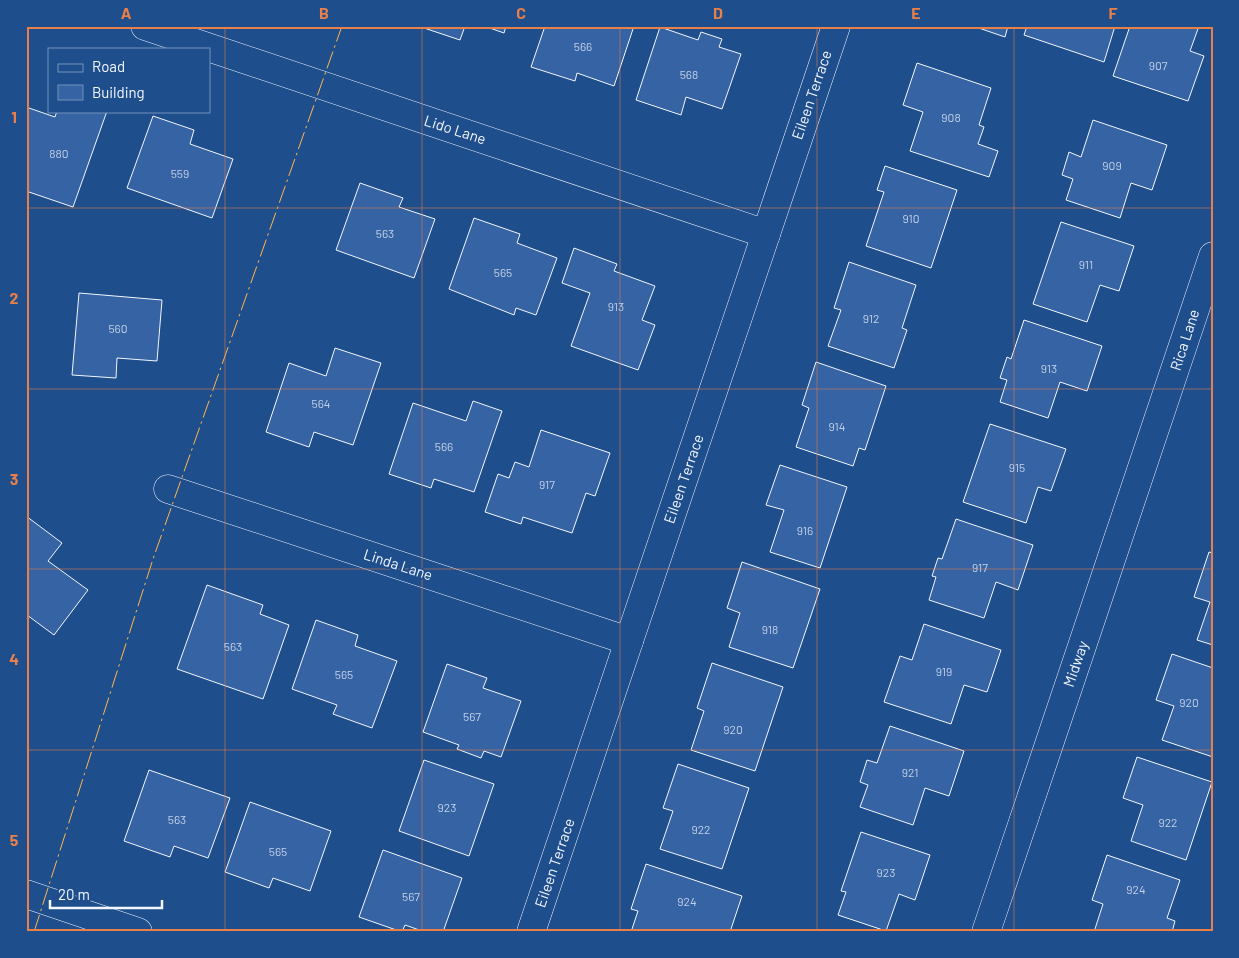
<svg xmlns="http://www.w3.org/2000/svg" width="1239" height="958" viewBox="0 0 1239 958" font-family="Barlow,sans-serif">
	<rect width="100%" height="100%" fill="#1f4e8c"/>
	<g fill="#3563a3" stroke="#f2f6ff">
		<path d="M 418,26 L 465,26 L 460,40 Z"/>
		<path d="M 484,26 L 506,26 L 504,33 Z"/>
		<path d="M 545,26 L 634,26 L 614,86 L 577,73 L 575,81 L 531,67 Z"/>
		<path d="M 973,26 L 1008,26 L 1005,37 Z"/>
		<path d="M 1027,26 L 1115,26 L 1104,62 L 1024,35 Z"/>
		<path d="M 1130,26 L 1199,26 L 1190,51 L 1204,56 L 1188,101 L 1113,76 Z"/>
		<path d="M 660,27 L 698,40 L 701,32 L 722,39 L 719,47 L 741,54 L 722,109 L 686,97 L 681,115 L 636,100 Z"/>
		<path d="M 917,63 L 991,88 L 979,125 L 984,127 L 978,144 L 998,151 L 989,177 L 910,151 L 923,112 L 903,105 Z"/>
		<path d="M 26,107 L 55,117 L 57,111 L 107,111 L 73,207 L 26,191 Z"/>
		<path d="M 153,116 L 194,130 L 190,144 L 233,159 L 212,218 L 127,188 Z"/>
		<path d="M 1093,120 L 1167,145 L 1152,190 L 1131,183 L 1120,218 L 1066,200 L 1073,179 L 1062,175 L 1069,152 L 1081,157 Z"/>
		<path d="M 885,166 L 957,190 L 931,268 L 866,246 L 884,192 L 877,190 Z"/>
		<path d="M 360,183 L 403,198 L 399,207 L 435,219 L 414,278 L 336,250 Z"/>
		<path d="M 474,218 L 520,234 L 517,243 L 557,258 L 536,315 L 516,308 L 514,315 L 449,289 Z"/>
		<path d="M 1061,222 L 1134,246 L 1119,291 L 1100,285 L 1087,322 L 1033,304 Z"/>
		<path d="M 574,248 L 617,264 L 614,271 L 655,286 L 642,320 L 655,325 L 638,370 L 571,346 L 590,293 L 562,283 Z"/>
		<path d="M 849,262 L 916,285 L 902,328 L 907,330 L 894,368 L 828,346 L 841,310 L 834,308 Z"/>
		<path d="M 79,293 L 162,300 L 157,361 L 117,358 L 116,378 L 72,375 Z"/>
		<path d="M 1024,320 L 1102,346 L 1087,391 L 1060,382 L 1048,418 L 1000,402 L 1007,380 L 1000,378 L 1007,357 L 1011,359 Z"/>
		<path d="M 335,348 L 381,363 L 353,445 L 314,432 L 309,447 L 266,432 L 289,363 L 326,376 Z"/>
		<path d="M 816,362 L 886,386 L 865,450 L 859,448 L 853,466 L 796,447 L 809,408 L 802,405 Z"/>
		<path d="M 473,401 L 502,411 L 474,492 L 434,479 L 431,488 L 389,474 L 413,403 L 466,421 Z"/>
		<path d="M 990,424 L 1066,449 L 1051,491 L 1038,487 L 1026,523 L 963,502 Z"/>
		<path d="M 541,430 L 610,453 L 595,496 L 586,493 L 572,533 L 523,517 L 521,524 L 485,512 L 498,474 L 509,478 L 515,462 L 529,467 Z"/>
		<path d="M 780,465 L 847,487 L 820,568 L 770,552 L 784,510 L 766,505 Z"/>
		<path d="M 26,516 L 62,543 L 48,561 L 88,590 L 54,635 L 27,615 L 26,616 Z"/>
		<path d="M 956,519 L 1033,545 L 1018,590 L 996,582 L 984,618 L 929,600 L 936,577 L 932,576 L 938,558 L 942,559 Z"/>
		<path d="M 1209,552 L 1213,553 L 1213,645 L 1197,640 L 1210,602 L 1194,597 Z"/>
		<path d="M 742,562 L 820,589 L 793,668 L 729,647 L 740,613 L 727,608 Z"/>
		<path d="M 207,585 L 263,605 L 260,614 L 289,625 L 263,699 L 177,669 Z"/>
		<path d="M 316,620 L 358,635 L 355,646 L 397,661 L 372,728 L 333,714 L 337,705 L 292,689 Z"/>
		<path d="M 924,624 L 1001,650 L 987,692 L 964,685 L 951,724 L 884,702 L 900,656 L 912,660 Z"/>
		<path d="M 1172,654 L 1213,668 L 1213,757 L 1162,740 L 1174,706 L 1156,700 Z"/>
		<path d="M 712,663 L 783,687 L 755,771 L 691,750 L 704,711 L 697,708 Z"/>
		<path d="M 447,664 L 487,678 L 483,688 L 521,701 L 501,757 L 484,751 L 481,758 L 457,749 L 459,745 L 423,732 Z"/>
		<path d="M 890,726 L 964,751 L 949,796 L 925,788 L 913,825 L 860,807 L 868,785 L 860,782 L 867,760 L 877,763 Z"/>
		<path d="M 1137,757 L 1212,782 L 1186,860 L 1131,841 L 1143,805 L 1123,798 Z"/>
		<path d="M 424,760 L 494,784 L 469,856 L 399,831 Z"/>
		<path d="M 678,764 L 749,788 L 722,869 L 660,849 L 673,811 L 663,808 Z"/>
		<path d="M 149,770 L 230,798 L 208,858 L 174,846 L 170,857 L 124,841 Z"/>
		<path d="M 250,802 L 331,831 L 310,891 L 273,878 L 269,888 L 225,872 Z"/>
		<path d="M 861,832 L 930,855 L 915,900 L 899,894 L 886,931 L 838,915 L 846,892 L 841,891 Z"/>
		<path d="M 383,850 L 462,878 L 443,932 L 425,932 L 405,925 L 402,932 L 359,917 Z"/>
		<path d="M 1107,855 L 1180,880 L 1167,918 L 1175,921 L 1172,932 L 1094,932 L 1103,904 L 1092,900 Z"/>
		<path d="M 646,864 L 742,896 L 730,932 L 631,932 L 638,911 L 631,909 Z"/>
	</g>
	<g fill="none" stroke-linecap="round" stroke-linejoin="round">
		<defs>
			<g id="minor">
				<path d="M 145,26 L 766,234"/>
				<path d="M 168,489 L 629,641"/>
				<path d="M 26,894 L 138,932"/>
				<path d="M 531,932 L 836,26"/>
				<path d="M 986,932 L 1213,256"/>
			</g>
		</defs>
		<use href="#minor" stroke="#f2f6ff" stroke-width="29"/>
		<use href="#minor" stroke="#1f4e8c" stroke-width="28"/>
		<path stroke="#ffb74d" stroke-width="1" stroke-dasharray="18 4 2.5 4" stroke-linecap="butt" d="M 34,932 L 153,559 L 342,26"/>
	</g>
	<path fill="none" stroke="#ea8049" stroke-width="1" stroke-opacity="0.55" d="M 225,26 L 225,932M 422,26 L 422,932M 620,26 L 620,932M 817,26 L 817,932M 1014,26 L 1014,932M 26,208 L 1213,208M 26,389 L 1213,389M 26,569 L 1213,569M 26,750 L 1213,750"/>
	<g text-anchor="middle" stroke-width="4" stroke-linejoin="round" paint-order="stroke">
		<g font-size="12" fill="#c3d1e8">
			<text x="583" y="51">566</text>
			<text x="1158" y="70">907</text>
			<text x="689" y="79">568</text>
			<text x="951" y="122">908</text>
			<text x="59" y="158">880</text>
			<text x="1112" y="170">909</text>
			<text x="180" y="178">559</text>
			<text x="911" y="223">910</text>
			<text x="385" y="238">563</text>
			<text x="1086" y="269">911</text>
			<text x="503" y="277">565</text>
			<text x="616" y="311">913</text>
			<text x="871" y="323">912</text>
			<text x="118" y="333">560</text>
			<text x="1049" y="373">913</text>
			<text x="321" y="408">564</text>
			<text x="837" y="431">914</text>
			<text x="444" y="451">566</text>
			<text x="1017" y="472">915</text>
			<text x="547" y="489">917</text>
			<text x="805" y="535">916</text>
			<text x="980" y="572">917</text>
			<text x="770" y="634">918</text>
			<text x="233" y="651">563</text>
			<text x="944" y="676">919</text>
			<text x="344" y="679">565</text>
			<text x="1189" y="707">920</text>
			<text x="472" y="721">567</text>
			<text x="733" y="734">920</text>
			<text x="910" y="777">921</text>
			<text x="447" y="812">923</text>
			<text x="177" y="824">563</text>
			<text x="1168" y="827">922</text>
			<text x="701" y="834">922</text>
			<text x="278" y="856">565</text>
			<text x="886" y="877">923</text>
			<text x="1136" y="894">924</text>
			<text x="411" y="901">567</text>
			<text x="687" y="906">924</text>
		</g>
		<g font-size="15" fill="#f2f6ff" stroke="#1f4e8c">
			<text transform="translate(812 95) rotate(-71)" y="5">Eileen Terrace</text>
			<text transform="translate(455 130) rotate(18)" y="5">Lido Lane</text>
			<text transform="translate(1185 340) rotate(-72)" y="5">Rica Lane</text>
			<text transform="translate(684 479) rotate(-71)" y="5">Eileen Terrace</text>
			<text transform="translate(398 565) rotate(18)" y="5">Linda Lane</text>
			<text transform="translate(1076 664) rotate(-71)" y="5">Midway</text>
			<text transform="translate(555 863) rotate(-71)" y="5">Eileen Terrace</text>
		</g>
	</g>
	<rect width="1239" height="958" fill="none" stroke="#1f4e8c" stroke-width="55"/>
	<rect x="48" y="48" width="162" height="65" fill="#1f4e8c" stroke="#7391ba"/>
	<rect x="58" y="64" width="25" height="8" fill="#1f4e8c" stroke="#7391ba"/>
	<text x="92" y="72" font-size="15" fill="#f2f6ff">Road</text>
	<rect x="58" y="85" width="25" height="15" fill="#3563a3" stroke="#7391ba"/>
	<text x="92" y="98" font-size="15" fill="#f2f6ff">Building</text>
	<path d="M50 900v8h112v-8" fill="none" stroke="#f2f6ff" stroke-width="2.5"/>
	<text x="58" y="900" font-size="15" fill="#f2f6ff" stroke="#1f4e8c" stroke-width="4" paint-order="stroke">20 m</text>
	<rect x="28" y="28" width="1184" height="902" fill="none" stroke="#ea8049" stroke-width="2"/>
	<g font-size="16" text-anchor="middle" font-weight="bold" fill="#ea8049">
		<text x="126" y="19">A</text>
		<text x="324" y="19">B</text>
		<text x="521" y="19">C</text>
		<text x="718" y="19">D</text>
		<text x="916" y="19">E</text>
		<text x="1113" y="19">F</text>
		<text x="14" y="123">1</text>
		<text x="14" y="304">2</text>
		<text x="14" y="485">3</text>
		<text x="14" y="665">4</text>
		<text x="14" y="846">5</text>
	</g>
</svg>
